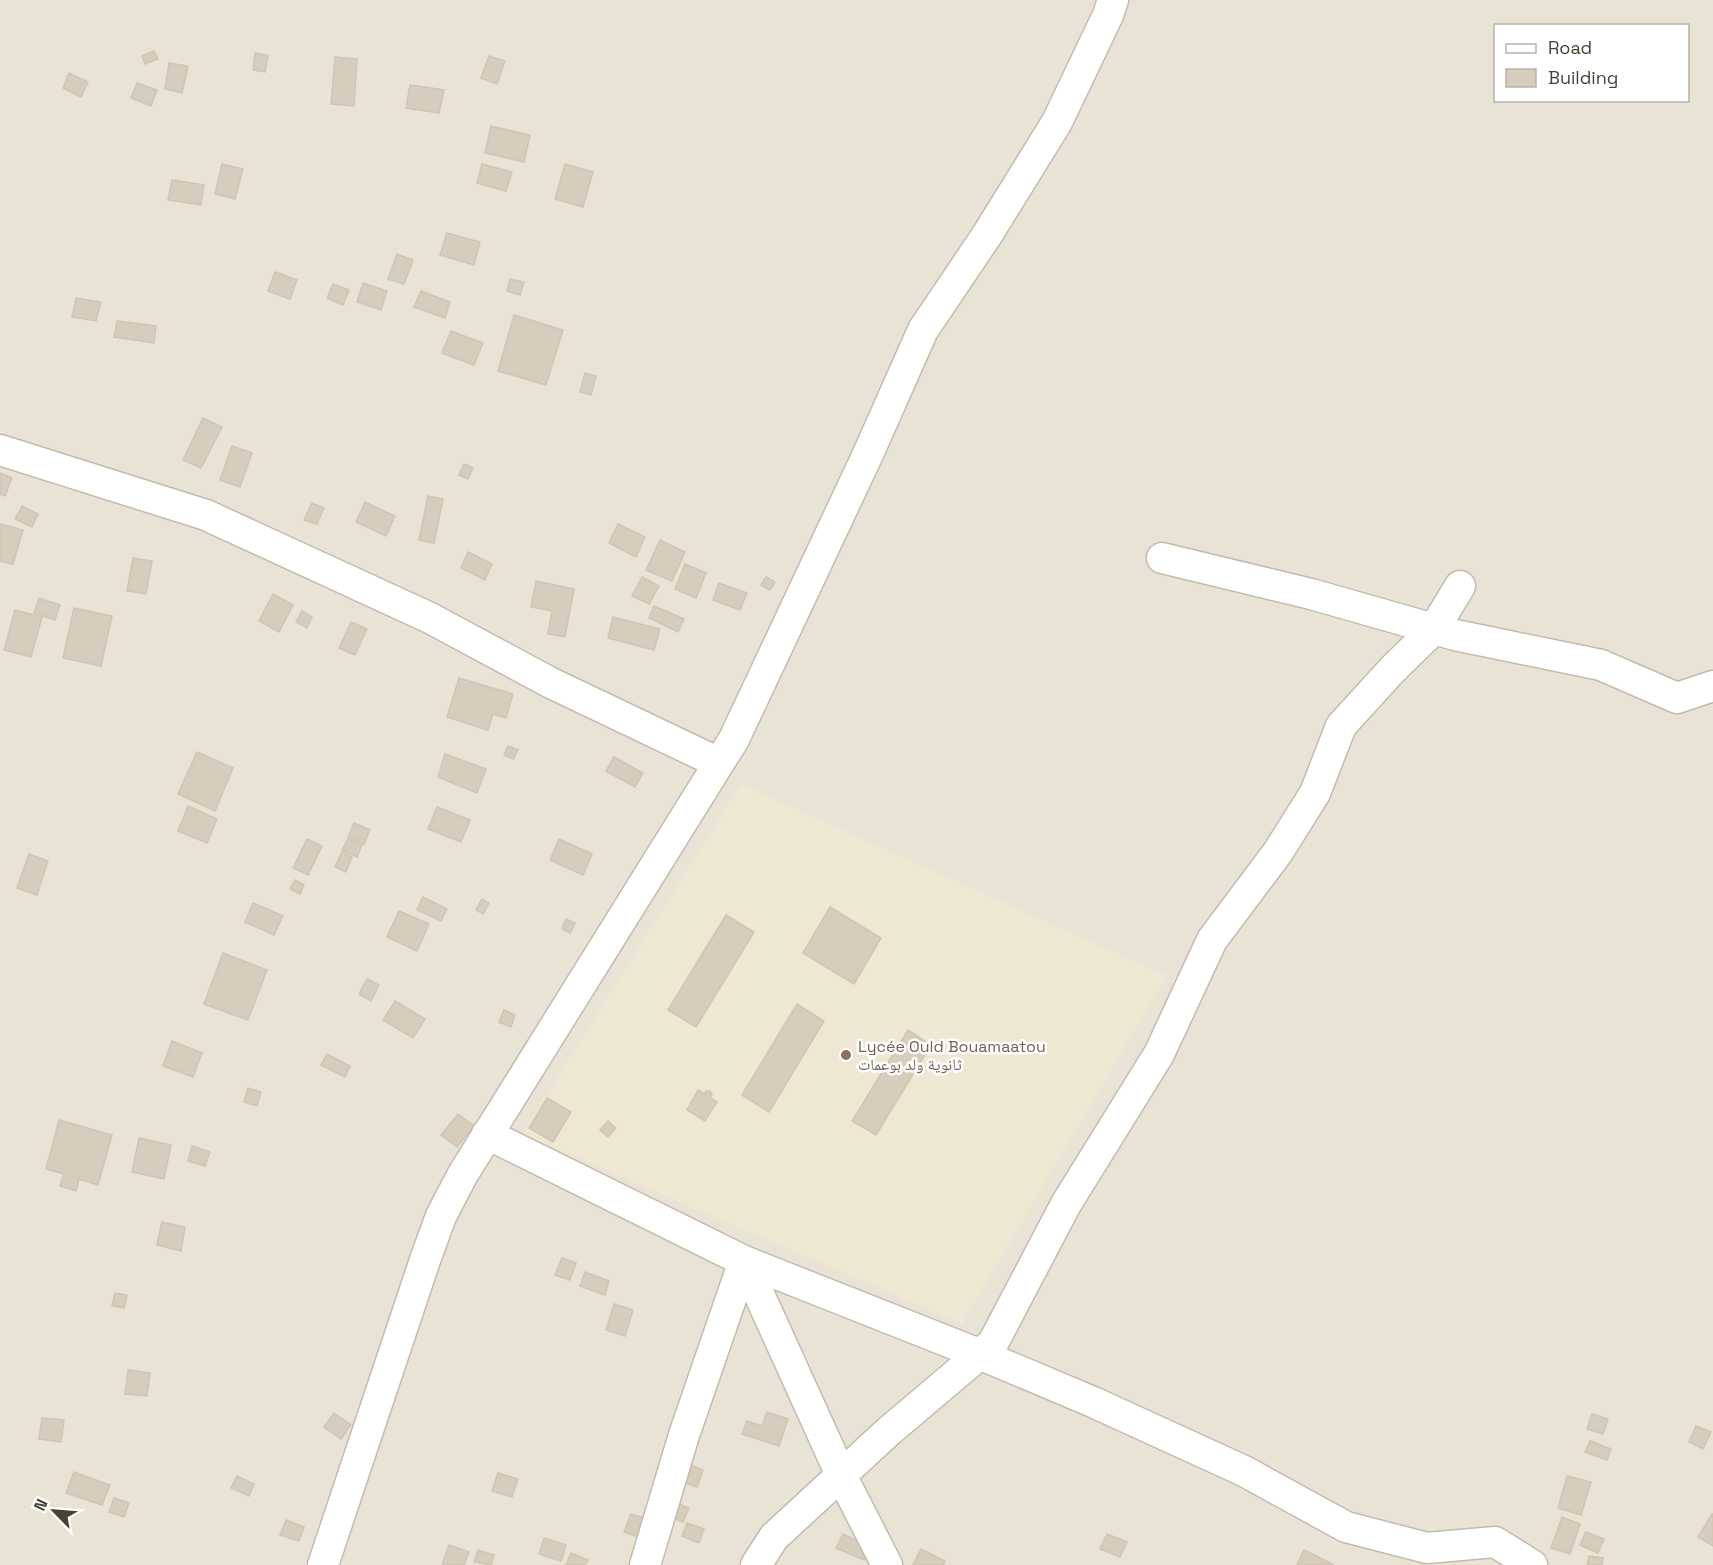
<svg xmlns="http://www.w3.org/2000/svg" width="1713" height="1565" viewBox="0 0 1713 1565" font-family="'Space Grotesk','Noto Naskh Arabic',sans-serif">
	<rect width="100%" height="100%" fill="#f4f1e8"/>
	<path fill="#e9e3d6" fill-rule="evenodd" d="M 0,0 L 1713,0 L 1713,1565 L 0,1565 ZM 1496,26 L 1688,26 L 1688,100 L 1496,100 Z"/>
	<path fill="#eee7d1" d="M 741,784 L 1167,976 L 962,1324 L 522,1134 Z"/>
	<g fill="#d7cdbd" stroke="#d2c5b0" stroke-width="1.5">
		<path d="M 154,51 L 158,59 L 145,64 L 142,56 Z"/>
		<path d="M 255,53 L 268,55 L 265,72 L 253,70 Z"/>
		<path d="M 489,56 L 505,61 L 497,84 L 481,78 Z"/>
		<path d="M 335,57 L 357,59 L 354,106 L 331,104 Z"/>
		<path d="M 169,63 L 188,66 L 182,93 L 165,89 Z"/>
		<path d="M 69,73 L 88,82 L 81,97 L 63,88 Z"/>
		<path d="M 137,83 L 157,90 L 151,106 L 131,98 Z"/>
		<path d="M 410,85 L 444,90 L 439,113 L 406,108 Z"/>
		<path d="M 491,126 L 530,135 L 524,162 L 485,153 Z"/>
		<path d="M 222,164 L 243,169 L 235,199 L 215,194 Z"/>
		<path d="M 482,164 L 512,172 L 506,191 L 477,183 Z"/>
		<path d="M 565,164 L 593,172 L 583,207 L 555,199 Z"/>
		<path d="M 172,180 L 204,185 L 201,205 L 168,200 Z"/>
		<path d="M 447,233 L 480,242 L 474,265 L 440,255 Z"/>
		<path d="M 397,254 L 413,260 L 404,284 L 388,279 Z"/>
		<path d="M 275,272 L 297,280 L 290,299 L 268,291 Z"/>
		<path d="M 510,279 L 524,282 L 520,295 L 507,291 Z"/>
		<path d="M 363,283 L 387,291 L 381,310 L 357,302 Z"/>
		<path d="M 333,284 L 349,290 L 343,305 L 327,298 Z"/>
		<path d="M 421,291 L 450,302 L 445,318 L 414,307 Z"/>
		<path d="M 76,298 L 101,302 L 96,321 L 72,317 Z"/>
		<path d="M 514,315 L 563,330 L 546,385 L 498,371 Z"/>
		<path d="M 117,321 L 156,326 L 154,343 L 114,337 Z"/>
		<path d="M 451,331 L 483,343 L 474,365 L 442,353 Z"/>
		<path d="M 585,373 L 596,376 L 591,395 L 580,392 Z"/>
		<path d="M 203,418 L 222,427 L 201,468 L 183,460 Z"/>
		<path d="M 232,446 L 252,453 L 240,487 L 220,480 Z"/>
		<path d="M 464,464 L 473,468 L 468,479 L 459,475 Z"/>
		<path d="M 0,473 L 12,478 L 5,496 L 0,494 Z"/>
		<path d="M 428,496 L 443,499 L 434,543 L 419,540 Z"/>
		<path d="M 365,502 L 395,516 L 386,536 L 356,522 Z"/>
		<path d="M 312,503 L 324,508 L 317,524 L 304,520 Z"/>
		<path d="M 22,506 L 38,514 L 32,527 L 15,519 Z"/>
		<path d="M 0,524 L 23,530 L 13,564 L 0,561 Z"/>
		<path d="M 618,524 L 645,537 L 636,557 L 609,543 Z"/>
		<path d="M 660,540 L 685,552 L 672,581 L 646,570 Z"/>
		<path d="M 468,552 L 492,564 L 485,580 L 461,568 Z"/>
		<path d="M 133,558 L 152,561 L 146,594 L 127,591 Z"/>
		<path d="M 685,564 L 706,573 L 696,598 L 675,589 Z"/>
		<path d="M 642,577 L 659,586 L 649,604 L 632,596 Z"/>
		<path d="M 766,577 L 775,582 L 770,590 L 761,585 Z"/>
		<path d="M 536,581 L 574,589 L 565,637 L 548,634 L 552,611 L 531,607 Z"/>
		<path d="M 719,583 L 747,593 L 740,610 L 713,600 Z"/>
		<path d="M 273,594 L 293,605 L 279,632 L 259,621 Z"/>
		<path d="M 39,598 L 60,605 L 55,620 L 34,613 Z"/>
		<path d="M 654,606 L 684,619 L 678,632 L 649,618 Z"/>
		<path d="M 74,608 L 112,616 L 101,666 L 63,658 Z"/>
		<path d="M 15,610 L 42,617 L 31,657 L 4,650 Z"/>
		<path d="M 302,611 L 312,617 L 307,628 L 296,622 Z"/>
		<path d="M 613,617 L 660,629 L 654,650 L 608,638 Z"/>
		<path d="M 351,622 L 367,629 L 355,655 L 339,648 Z"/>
		<path d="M 459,678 L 513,694 L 506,718 L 493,714 L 488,730 L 447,717 Z"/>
		<path d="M 508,746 L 518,750 L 513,759 L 504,755 Z"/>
		<path d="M 197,752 L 233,768 L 215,811 L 178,794 Z"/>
		<path d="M 445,754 L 486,769 L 477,793 L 438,777 Z"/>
		<path d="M 614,757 L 643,773 L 635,787 L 606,771 Z"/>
		<path d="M 188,806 L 217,819 L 207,843 L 178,831 Z"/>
		<path d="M 437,807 L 470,820 L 461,842 L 428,829 Z"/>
		<path d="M 354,823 L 370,830 L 364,844 L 348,837 Z"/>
		<path d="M 307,839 L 322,846 L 308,875 L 293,868 Z"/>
		<path d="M 348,839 L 362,845 L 357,857 L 342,850 Z"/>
		<path d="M 559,839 L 592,854 L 583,875 L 550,860 Z"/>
		<path d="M 342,852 L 352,857 L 346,872 L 335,867 Z"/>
		<path d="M 29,854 L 48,861 L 37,895 L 17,888 Z"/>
		<path d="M 295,880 L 304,885 L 300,894 L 290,889 Z"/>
		<path d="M 423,897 L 447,909 L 441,921 L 417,910 Z"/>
		<path d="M 482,899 L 489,903 L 483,914 L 476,910 Z"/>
		<path d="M 253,903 L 283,916 L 274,935 L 245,922 Z"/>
		<path d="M 830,907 L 881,938 L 854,984 L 803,953 Z"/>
		<path d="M 399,911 L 429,924 L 417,951 L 387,937 Z"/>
		<path d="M 726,915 L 754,932 L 696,1027 L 668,1010 Z"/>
		<path d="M 566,919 L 575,923 L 570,933 L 562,929 Z"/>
		<path d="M 223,953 L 267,970 L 248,1020 L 204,1004 Z"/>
		<path d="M 367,979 L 379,985 L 371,1001 L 359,994 Z"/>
		<path d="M 395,1001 L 425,1019 L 413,1038 L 383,1020 Z"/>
		<path d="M 797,1004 L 824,1021 L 769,1112 L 742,1095 Z"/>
		<path d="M 504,1010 L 515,1015 L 511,1027 L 499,1022 Z"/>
		<path d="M 908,1030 L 931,1045 L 876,1135 L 852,1121 Z"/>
		<path d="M 172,1041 L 202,1053 L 193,1077 L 163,1066 Z"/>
		<path d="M 327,1054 L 350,1066 L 345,1077 L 321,1065 Z"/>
		<path d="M 248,1088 L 261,1092 L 257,1106 L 244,1102 Z"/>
		<path d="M 698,1090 L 705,1094 L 706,1091 L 710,1091 L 712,1095 L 710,1097 L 717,1102 L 705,1121 L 687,1110 Z"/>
		<path d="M 547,1098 L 571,1112 L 553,1142 L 529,1128 Z"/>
		<path d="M 458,1114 L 474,1126 L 457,1147 L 441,1135 Z"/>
		<path d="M 59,1120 L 112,1135 L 98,1185 L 79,1179 L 76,1191 L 60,1186 L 64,1174 L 46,1169 Z"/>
		<path d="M 608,1121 L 616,1128 L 608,1137 L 600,1130 Z"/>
		<path d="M 139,1138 L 171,1145 L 164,1179 L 132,1172 Z"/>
		<path d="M 192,1146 L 210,1152 L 205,1166 L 188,1161 Z"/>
		<path d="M 162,1222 L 185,1227 L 181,1251 L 157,1245 Z"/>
		<path d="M 562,1258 L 576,1263 L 570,1280 L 555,1275 Z"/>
		<path d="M 585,1272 L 609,1281 L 605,1295 L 580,1286 Z"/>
		<path d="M 115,1293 L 127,1295 L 124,1308 L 112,1306 Z"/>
		<path d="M 614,1304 L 633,1310 L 625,1336 L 606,1330 Z"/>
		<path d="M 128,1370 L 150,1373 L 147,1396 L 125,1394 Z"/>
		<path d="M 767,1412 L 788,1419 L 779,1446 L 742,1434 L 747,1421 L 762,1426 Z"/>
		<path d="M 334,1413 L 351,1425 L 341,1439 L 324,1427 Z"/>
		<path d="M 1592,1414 L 1608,1419 L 1603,1434 L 1587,1429 Z"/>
		<path d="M 42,1418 L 64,1420 L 61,1442 L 39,1439 Z"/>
		<path d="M 1696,1426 L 1711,1432 L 1703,1449 L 1689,1442 Z"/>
		<path d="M 1590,1441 L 1611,1449 L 1607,1460 L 1585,1452 Z"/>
		<path d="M 679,1461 L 703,1470 L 697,1487 L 672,1478 Z"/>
		<path d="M 74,1472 L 110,1485 L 102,1505 L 66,1493 Z"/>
		<path d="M 498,1473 L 518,1479 L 512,1497 L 492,1491 Z"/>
		<path d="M 237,1476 L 254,1484 L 249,1496 L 231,1488 Z"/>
		<path d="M 1567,1476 L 1591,1482 L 1581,1515 L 1558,1508 Z"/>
		<path d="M 114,1498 L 129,1503 L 124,1517 L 109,1512 Z"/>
		<path d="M 668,1500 L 689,1508 L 683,1522 L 663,1514 Z"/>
		<path d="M 631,1514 L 654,1521 L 647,1540 L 624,1532 Z"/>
		<path d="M 1712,1514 L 1713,1514 L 1713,1546 L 1698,1537 Z"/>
		<path d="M 1562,1517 L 1580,1524 L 1570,1554 L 1551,1548 Z"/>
		<path d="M 286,1520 L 304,1527 L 299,1541 L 280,1535 Z"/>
		<path d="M 687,1523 L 704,1529 L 699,1543 L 682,1536 Z"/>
		<path d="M 1586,1532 L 1604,1539 L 1598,1553 L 1580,1545 Z"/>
		<path d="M 843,1534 L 870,1547 L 864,1560 L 836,1548 Z"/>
		<path d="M 1107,1534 L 1127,1542 L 1120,1557 L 1100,1549 Z"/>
		<path d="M 544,1538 L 566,1545 L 561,1561 L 539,1554 Z"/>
		<path d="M 449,1545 L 469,1552 L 464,1565 L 442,1565 Z"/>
		<path d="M 921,1549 L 945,1561 L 943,1565 L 913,1565 Z"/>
		<path d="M 478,1550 L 494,1555 L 491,1565 L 474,1562 Z"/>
		<path d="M 1304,1550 L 1334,1565 L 1297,1565 Z"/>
		<path d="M 571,1553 L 588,1560 L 585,1565 L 566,1565 Z"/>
		<path d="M 1589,1556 L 1603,1558 L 1602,1565 L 1587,1565 Z"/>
	</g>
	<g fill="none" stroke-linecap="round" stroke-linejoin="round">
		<defs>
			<g id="minor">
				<path d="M 0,450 L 206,515 L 430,618 L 551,683 L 719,763"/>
				<path d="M 1162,558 L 1311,594 L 1455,635 L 1601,665 L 1677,698 L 1713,686"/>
				<path d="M 487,1134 L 744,1261 L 979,1354 L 1093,1402 L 1244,1471 L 1346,1527 L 1427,1548 L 1495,1542 L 1532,1565"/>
				<path d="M 744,1261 L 841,1475 L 887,1565"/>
				<path d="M 323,1565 L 425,1260 L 441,1216 L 463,1174 L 734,739 L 868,454 L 923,330 L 987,235 L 1057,122 L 1108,15 L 1113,0"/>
				<path d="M 645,1565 L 684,1435 L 744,1261"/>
				<path d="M 756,1565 L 774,1537 L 889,1431 L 993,1343 L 1066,1204 L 1159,1054 L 1212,940 L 1278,852 L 1315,793 L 1341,726 L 1393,669 L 1434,629 L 1460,586"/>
			</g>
		</defs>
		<use href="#minor" stroke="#c3bcad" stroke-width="33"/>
		<use href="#minor" stroke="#fff" stroke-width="30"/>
	</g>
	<circle fill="#8d6e63" stroke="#fff" stroke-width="2" cx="846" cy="1055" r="6"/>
	<g text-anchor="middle" stroke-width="5" stroke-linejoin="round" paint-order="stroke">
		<g font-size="16" fill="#785e54" stroke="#fff" text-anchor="start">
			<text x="858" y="1052">Lycée Ould Bouamaatou<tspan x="858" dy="18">ثانوية ولد بوعمات</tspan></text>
		</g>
	</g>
	<rect x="1494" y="24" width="195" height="78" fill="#ffffff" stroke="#b6b3af" stroke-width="1.5"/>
	<rect x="1506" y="44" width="30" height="9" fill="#ffffff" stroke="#b6b3af" stroke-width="1.5"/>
	<text x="1548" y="54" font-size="18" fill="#484236">Road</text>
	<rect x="1506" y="69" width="30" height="18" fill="#d7cdbd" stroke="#b6b3af" stroke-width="1.5"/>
	<text x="1548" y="84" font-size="18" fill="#484236">Building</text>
	<g transform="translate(54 1511) rotate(295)" stroke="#ffffff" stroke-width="4.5" paint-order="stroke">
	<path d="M0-4.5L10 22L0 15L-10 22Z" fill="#484236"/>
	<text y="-9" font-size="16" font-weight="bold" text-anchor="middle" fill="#484236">N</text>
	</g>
</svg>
